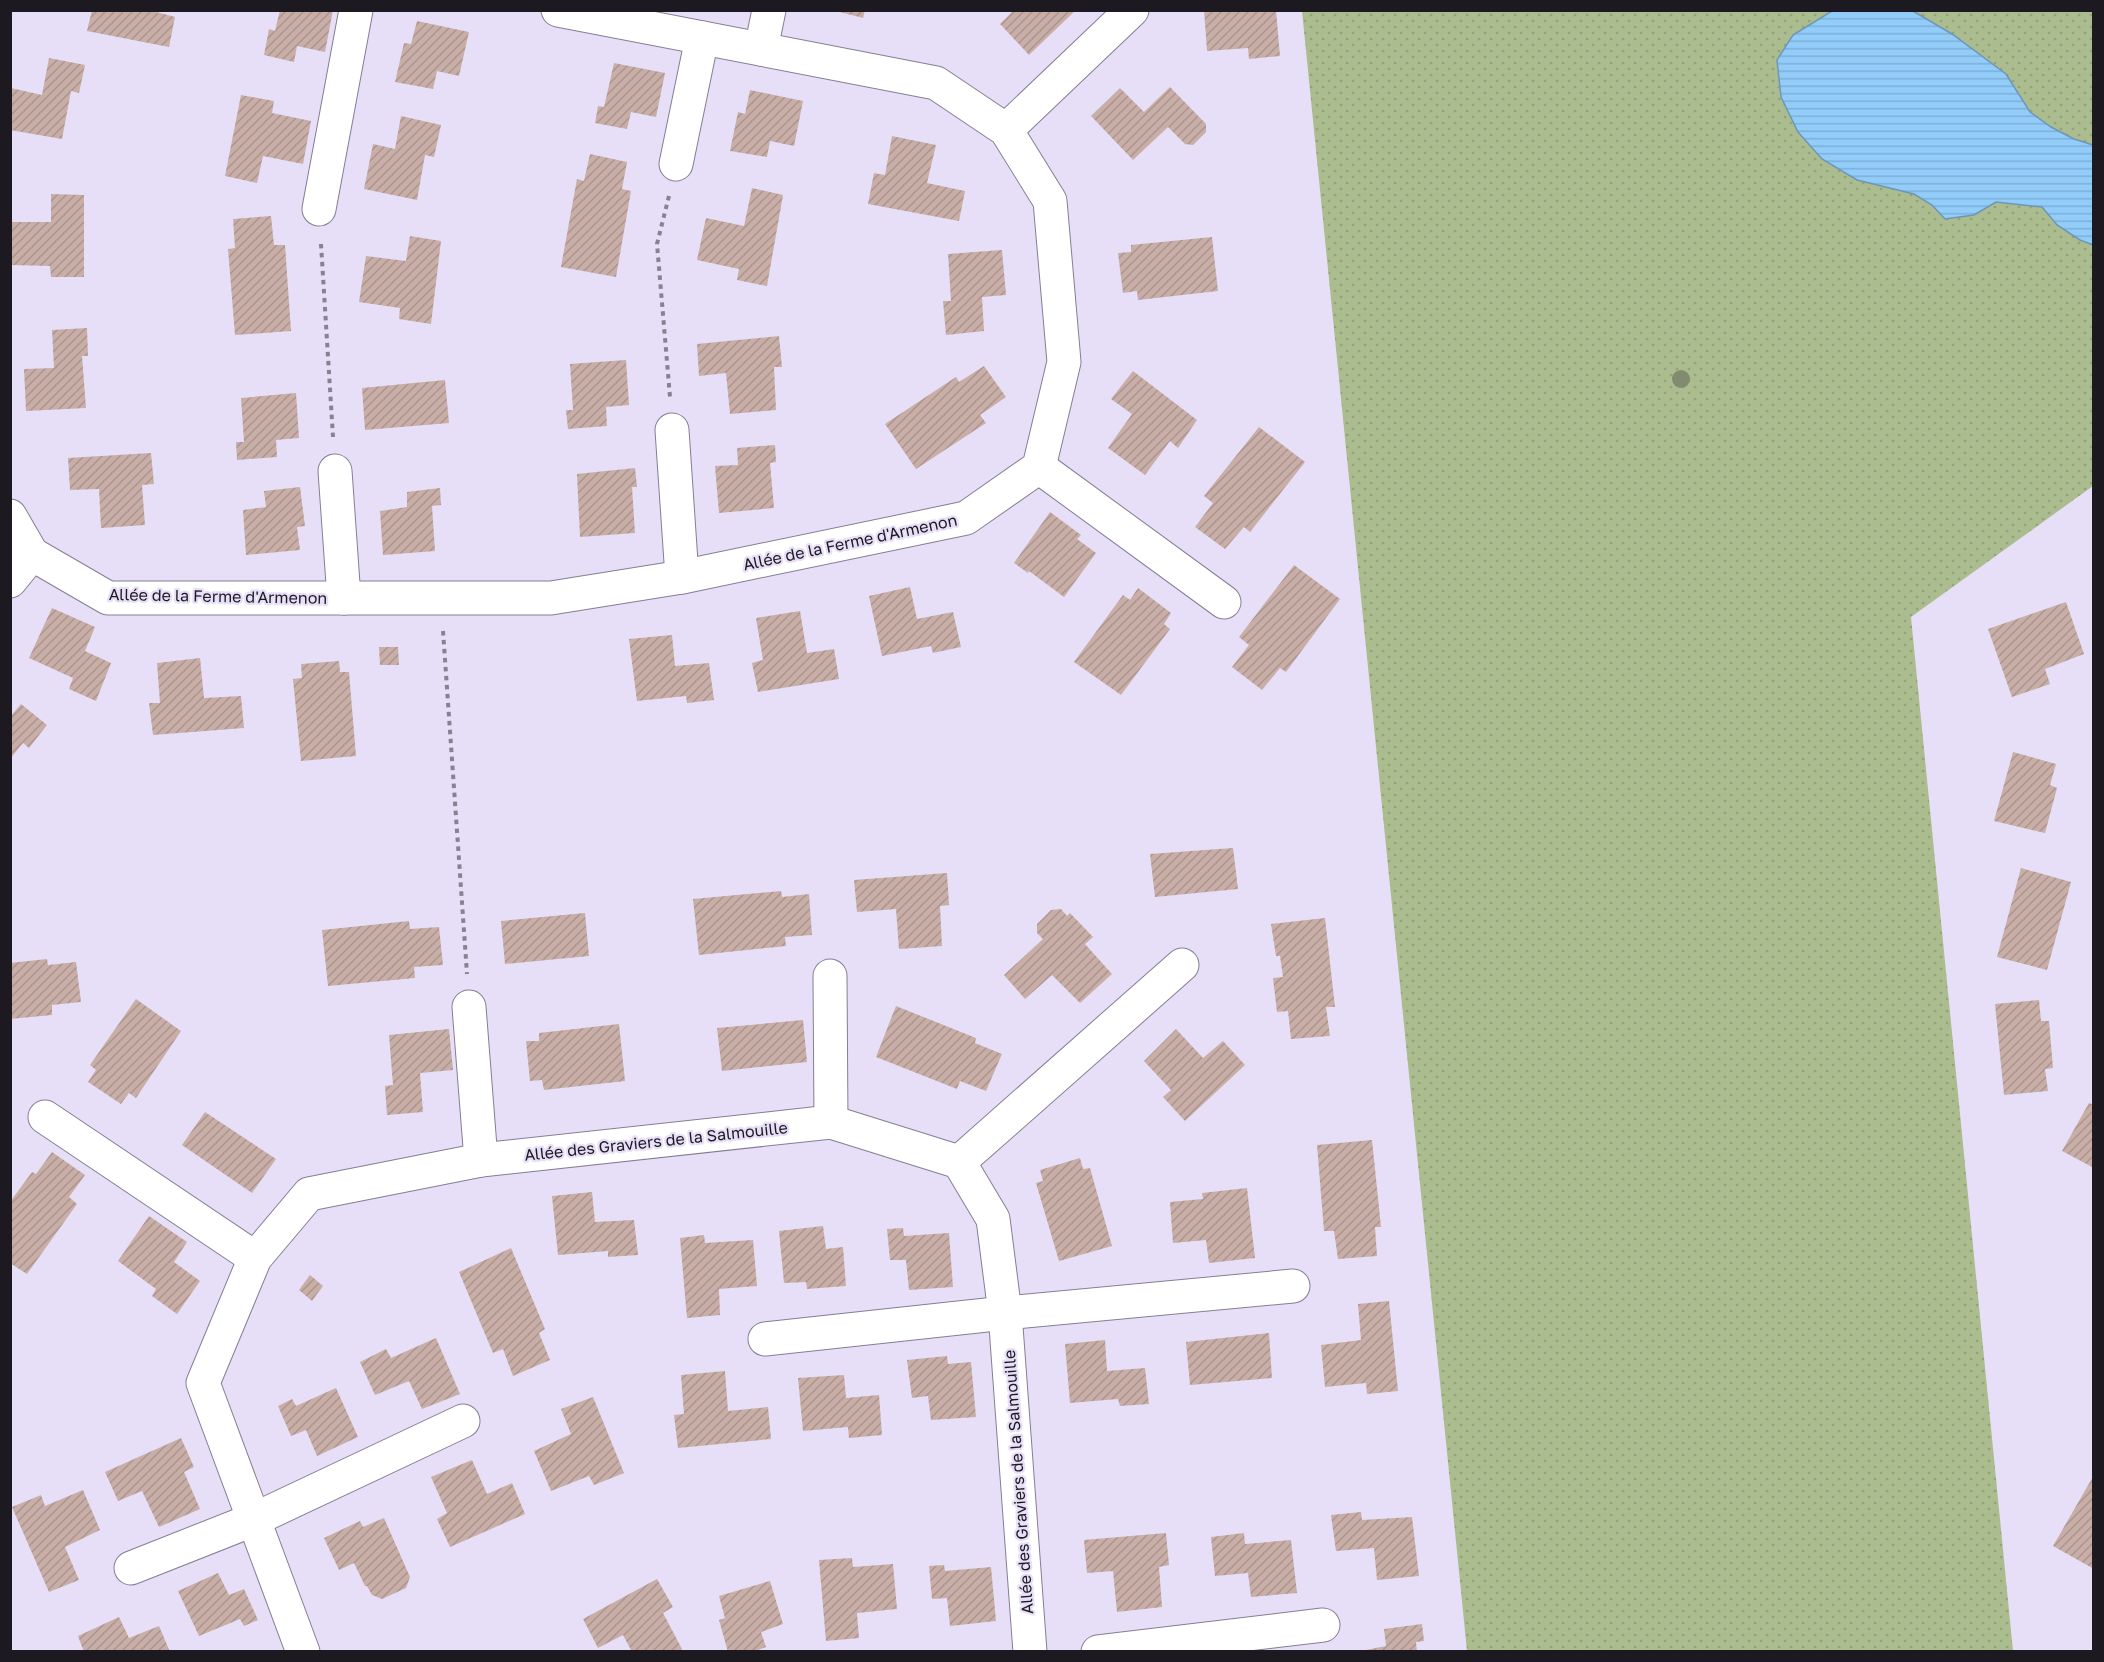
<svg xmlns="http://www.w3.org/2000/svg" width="2104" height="1662" viewBox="0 0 2104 1662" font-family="'Golos Text',sans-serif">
	<defs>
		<pattern id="grass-dots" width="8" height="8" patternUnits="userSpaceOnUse" patternTransform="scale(1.5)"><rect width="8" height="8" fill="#abbd8f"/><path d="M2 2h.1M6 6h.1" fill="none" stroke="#93a27b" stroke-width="1.8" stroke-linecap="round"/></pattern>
		<pattern id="water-rules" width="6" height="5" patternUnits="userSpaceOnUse" patternTransform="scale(1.5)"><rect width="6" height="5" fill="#92ccf9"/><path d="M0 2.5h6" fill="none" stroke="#7dafd5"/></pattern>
		<pattern id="building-hatch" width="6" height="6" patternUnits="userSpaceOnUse" patternTransform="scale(1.5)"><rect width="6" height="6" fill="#c8aea7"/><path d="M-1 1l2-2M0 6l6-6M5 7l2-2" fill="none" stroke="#ab958f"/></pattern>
	</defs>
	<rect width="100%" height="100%" fill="#e7dff7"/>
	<path fill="url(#grass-dots)" d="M 1302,11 L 2093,11 L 2093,486 L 1911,617 L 2013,1651 L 1467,1651 Z"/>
	<path fill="url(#water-rules)" stroke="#6f96b8" stroke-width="1.5" d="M 1832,11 L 1913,11 L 1952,34 L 2006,74 L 2030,112 L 2051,127 L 2074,139 L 2093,145 L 2093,245 L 2080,240 L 2057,225 L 2042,207 L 1996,202 L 1974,215 L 1945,219 L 1932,205 L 1914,194 L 1857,180 L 1822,159 L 1798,132 L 1781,97 L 1777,60 L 1793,35 Z"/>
	<g fill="url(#building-hatch)">
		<path d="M 92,10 L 149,10 L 175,17 L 169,47 L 87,31 Z"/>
		<path d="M 280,10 L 333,10 L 325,52 L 297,46 L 294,62 L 264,55 L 269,29 L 275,31 Z"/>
		<path d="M 832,10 L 865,10 L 863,18 Z"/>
		<path d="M 1014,10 L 1076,10 L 1029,55 L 1000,24 Z"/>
		<path d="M 1204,10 L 1276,10 L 1280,56 L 1249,59 L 1248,48 L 1207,51 Z"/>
		<path d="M 417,21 L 469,32 L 459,76 L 437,71 L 433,89 L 395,82 L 404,43 L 411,44 Z"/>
		<path d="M 49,58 L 85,65 L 79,93 L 71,91 L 62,139 L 10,130 L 11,88 L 42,95 Z"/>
		<path d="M 614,63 L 665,73 L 656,117 L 631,112 L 627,129 L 595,123 L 598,106 L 604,107 Z"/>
		<path d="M 1170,87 L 1206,124 L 1206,132 L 1193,145 L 1185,144 L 1168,127 L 1133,160 L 1091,116 L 1120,88 L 1144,112 Z"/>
		<path d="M 750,90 L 803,101 L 794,146 L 770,141 L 767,157 L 730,151 L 738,112 L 745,114 Z"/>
		<path d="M 241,95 L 274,101 L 272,113 L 311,121 L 303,164 L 263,156 L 257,183 L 225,176 Z"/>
		<path d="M 401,116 L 441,125 L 434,157 L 425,155 L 417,200 L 364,189 L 373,144 L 395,149 Z"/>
		<path d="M 892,136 L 936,145 L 927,183 L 965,191 L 959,221 L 868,204 L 874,173 L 885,175 Z"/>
		<path d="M 590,154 L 627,162 L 622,189 L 631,191 L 616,277 L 561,267 L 577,179 L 584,181 Z"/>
		<path d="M 752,188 L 783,195 L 767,286 L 737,280 L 739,269 L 697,260 L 706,218 L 744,226 Z"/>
		<path d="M 51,194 L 84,195 L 84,277 L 51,277 L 50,266 L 11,265 L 10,222 L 51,222 Z"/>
		<path d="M 271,216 L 274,245 L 285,245 L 291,331 L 235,335 L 228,249 L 235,248 L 233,219 Z"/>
		<path d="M 410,236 L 441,241 L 431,324 L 399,319 L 400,308 L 359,302 L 366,256 L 406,261 Z"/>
		<path d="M 1212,237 L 1218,291 L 1138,300 L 1137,291 L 1123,293 L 1118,253 L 1131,252 L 1131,245 Z"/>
		<path d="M 1002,250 L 1006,295 L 982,297 L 984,331 L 946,335 L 943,301 L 951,301 L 948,254 Z"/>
		<path d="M 87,328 L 88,356 L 82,356 L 86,408 L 26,411 L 24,369 L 54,368 L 52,330 Z"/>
		<path d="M 779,336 L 782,367 L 774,367 L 776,410 L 730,414 L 726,373 L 699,376 L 697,344 Z"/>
		<path d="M 626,360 L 629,405 L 606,407 L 607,426 L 568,429 L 566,410 L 573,410 L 570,364 Z"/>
		<path d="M 984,366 L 1006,397 L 980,415 L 986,423 L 916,469 L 885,424 L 956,377 L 959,382 Z"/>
		<path d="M 1133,371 L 1197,420 L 1178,448 L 1170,441 L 1145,475 L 1108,448 L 1132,414 L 1111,399 Z"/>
		<path d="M 445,380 L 449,423 L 365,430 L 362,388 Z"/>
		<path d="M 296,393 L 299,438 L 276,440 L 277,457 L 237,460 L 236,442 L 244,442 L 241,398 Z"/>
		<path d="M 1259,427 L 1305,462 L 1250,532 L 1244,527 L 1225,549 L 1195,527 L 1213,503 L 1204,496 Z"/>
		<path d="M 775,445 L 776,462 L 770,463 L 774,508 L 719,513 L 715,466 L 738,465 L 737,448 Z"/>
		<path d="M 151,453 L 154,484 L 142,485 L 145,525 L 101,528 L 99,489 L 70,490 L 68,458 Z"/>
		<path d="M 635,468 L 637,487 L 632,487 L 635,533 L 580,537 L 577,474 Z"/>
		<path d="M 300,487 L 305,526 L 297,527 L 300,550 L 246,555 L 243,510 L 266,507 L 264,491 Z"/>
		<path d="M 440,488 L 441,505 L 432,506 L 435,551 L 383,555 L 380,511 L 407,507 L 407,492 Z"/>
		<path d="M 1050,512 L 1081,535 L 1077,539 L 1096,553 L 1064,597 L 1029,571 L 1028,573 L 1014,563 Z"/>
		<path d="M 1294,565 L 1340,599 L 1286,672 L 1280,668 L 1262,690 L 1232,667 L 1249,645 L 1239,637 Z"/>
		<path d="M 910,587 L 917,619 L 953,612 L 961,647 L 933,653 L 931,646 L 882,656 L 869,596 Z"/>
		<path d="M 1138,588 L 1171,613 L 1164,624 L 1170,629 L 1121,695 L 1074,662 L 1123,595 L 1130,600 Z"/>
		<path d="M 2066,602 L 2084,654 L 2045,669 L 2050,684 L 2012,697 L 1988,629 Z"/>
		<path d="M 52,608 L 95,627 L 85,651 L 111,663 L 96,701 L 69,689 L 73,678 L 29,658 Z"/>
		<path d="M 800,611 L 807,653 L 834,649 L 839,679 L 758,692 L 752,663 L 763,660 L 756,618 Z"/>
		<path d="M 672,635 L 675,666 L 709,663 L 714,700 L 687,703 L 686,696 L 637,701 L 629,639 Z"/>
		<path d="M 379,647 L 398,647 L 399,665 L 380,665 Z"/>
		<path d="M 200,658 L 204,698 L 241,696 L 244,728 L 153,735 L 149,703 L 160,703 L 157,663 Z"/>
		<path d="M 339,661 L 340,672 L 349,672 L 356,756 L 301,761 L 293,679 L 302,678 L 301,664 Z"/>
		<path d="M 21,704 L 47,725 L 29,748 L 23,743 L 10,759 L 10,717 Z"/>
		<path d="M 2013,752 L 2056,764 L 2050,785 L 2057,788 L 2045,833 L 1994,821 Z"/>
		<path d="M 1233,848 L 1238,889 L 1155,897 L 1150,854 Z"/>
		<path d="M 2021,868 L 2071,882 L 2047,970 L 1997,957 Z"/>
		<path d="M 947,873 L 949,905 L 940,906 L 942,946 L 899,949 L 896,909 L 857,912 L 854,880 Z"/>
		<path d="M 781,891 L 782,897 L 809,894 L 812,935 L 785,937 L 786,946 L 699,955 L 693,899 Z"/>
		<path d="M 1061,909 L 1067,916 L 1070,913 L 1093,937 L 1085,944 L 1112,974 L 1080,1003 L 1052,975 L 1025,999 L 1004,975 L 1043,939 L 1037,933 L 1037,924 L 1051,910 Z"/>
		<path d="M 585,913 L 589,956 L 505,964 L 501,921 Z"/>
		<path d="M 1325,918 L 1335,1007 L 1326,1007 L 1330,1036 L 1291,1039 L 1288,1011 L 1277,1012 L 1273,978 L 1283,977 L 1280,956 L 1276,956 L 1271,924 Z"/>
		<path d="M 409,921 L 410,929 L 439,927 L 443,965 L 414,967 L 415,978 L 328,986 L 322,930 Z"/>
		<path d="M 47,959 L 48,965 L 76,962 L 81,1002 L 52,1005 L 52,1015 L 10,1019 L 10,963 Z"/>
		<path d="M 136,999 L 181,1031 L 136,1098 L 129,1093 L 121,1104 L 88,1082 L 96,1070 L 90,1065 Z"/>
		<path d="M 2039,1000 L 2041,1021 L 2049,1021 L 2053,1068 L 2045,1069 L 2048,1091 L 2004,1095 L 1995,1004 Z"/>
		<path d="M 896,1006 L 976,1038 L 975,1043 L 1002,1054 L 986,1091 L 960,1081 L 957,1089 L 876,1057 Z"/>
		<path d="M 803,1020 L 807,1062 L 722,1071 L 717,1028 Z"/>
		<path d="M 619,1024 L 625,1081 L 544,1090 L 542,1080 L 530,1081 L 526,1041 L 539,1041 L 539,1033 Z"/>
		<path d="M 449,1029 L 453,1070 L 420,1073 L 423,1112 L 387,1115 L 385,1086 L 393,1085 L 389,1035 Z"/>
		<path d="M 1176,1029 L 1203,1058 L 1223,1041 L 1245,1065 L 1185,1121 L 1163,1097 L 1171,1090 L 1144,1061 Z"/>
		<path d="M 2089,1103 L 2094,1105 L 2094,1168 L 2062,1151 Z"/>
		<path d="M 205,1112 L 276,1159 L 252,1193 L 182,1145 Z"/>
		<path d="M 1372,1140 L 1381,1227 L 1375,1227 L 1377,1256 L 1338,1259 L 1334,1231 L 1324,1231 L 1317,1145 Z"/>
		<path d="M 52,1152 L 85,1175 L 69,1197 L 77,1204 L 27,1274 L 10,1263 L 10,1202 L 32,1172 L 36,1174 Z"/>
		<path d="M 1080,1158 L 1083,1169 L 1090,1168 L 1112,1246 L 1059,1261 L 1036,1183 L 1043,1181 L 1040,1170 Z"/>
		<path d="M 1247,1188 L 1255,1258 L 1209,1263 L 1206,1240 L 1173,1243 L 1170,1202 L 1203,1199 L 1202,1193 Z"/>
		<path d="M 592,1192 L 595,1222 L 634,1220 L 638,1255 L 608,1257 L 608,1251 L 558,1255 L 552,1196 Z"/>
		<path d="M 149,1216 L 187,1242 L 174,1262 L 200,1281 L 177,1314 L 152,1296 L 156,1289 L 118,1261 Z"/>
		<path d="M 823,1226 L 826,1249 L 843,1247 L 846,1286 L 807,1289 L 806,1282 L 784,1283 L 779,1231 Z"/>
		<path d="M 903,1228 L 904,1236 L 949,1233 L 953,1287 L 909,1290 L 906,1260 L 890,1260 L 887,1229 Z"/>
		<path d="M 704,1235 L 705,1243 L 753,1240 L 757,1286 L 719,1289 L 720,1315 L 687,1318 L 680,1238 Z"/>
		<path d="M 511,1248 L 545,1329 L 539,1333 L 550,1360 L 513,1376 L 503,1349 L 493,1353 L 459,1272 Z"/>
		<path d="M 310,1275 L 323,1286 L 312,1301 L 299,1290 Z"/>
		<path d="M 1389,1301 L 1398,1391 L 1367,1394 L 1366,1383 L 1325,1387 L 1321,1345 L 1361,1340 L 1358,1304 Z"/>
		<path d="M 1269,1333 L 1272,1378 L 1190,1385 L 1186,1342 Z"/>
		<path d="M 436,1338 L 460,1394 L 422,1409 L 409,1381 L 375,1395 L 360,1362 L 386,1349 L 391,1358 Z"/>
		<path d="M 1105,1340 L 1107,1371 L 1145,1368 L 1149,1404 L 1120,1406 L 1118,1399 L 1070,1403 L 1065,1344 Z"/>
		<path d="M 947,1356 L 948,1364 L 971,1362 L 976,1417 L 931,1420 L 928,1396 L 912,1398 L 907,1360 Z"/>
		<path d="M 725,1371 L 728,1411 L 768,1407 L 771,1439 L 678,1448 L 674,1415 L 684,1414 L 681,1375 Z"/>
		<path d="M 844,1375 L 846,1398 L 879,1395 L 882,1435 L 849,1438 L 848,1427 L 803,1431 L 798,1378 Z"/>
		<path d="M 336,1388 L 358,1437 L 317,1456 L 306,1430 L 291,1436 L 278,1406 L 292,1399 L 296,1406 Z"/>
		<path d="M 593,1397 L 624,1473 L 594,1485 L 589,1476 L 551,1491 L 534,1451 L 571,1434 L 561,1409 Z"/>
		<path d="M 181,1438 L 194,1467 L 184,1472 L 200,1509 L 159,1527 L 142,1491 L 118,1501 L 105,1472 Z"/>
		<path d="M 472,1460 L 487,1494 L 512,1483 L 525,1514 L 450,1547 L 437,1519 L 447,1513 L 431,1477 Z"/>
		<path d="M 2094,1475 L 2094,1569 L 2053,1546 Z"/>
		<path d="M 83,1490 L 100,1530 L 65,1547 L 79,1580 L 49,1592 L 12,1507 L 41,1495 L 45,1506 Z"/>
		<path d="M 1361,1512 L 1362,1520 L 1412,1517 L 1419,1576 L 1377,1580 L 1374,1548 L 1336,1551 L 1331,1515 Z"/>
		<path d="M 384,1518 L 410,1577 L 406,1588 L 382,1599 L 372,1595 L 367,1586 L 365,1586 L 354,1563 L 339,1570 L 324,1538 L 360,1521 L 363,1527 Z"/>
		<path d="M 1166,1533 L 1169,1565 L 1159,1567 L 1162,1607 L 1117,1612 L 1113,1571 L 1087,1573 L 1084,1540 Z"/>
		<path d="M 1244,1533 L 1245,1544 L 1291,1540 L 1297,1593 L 1251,1597 L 1248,1573 L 1215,1576 L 1211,1537 Z"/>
		<path d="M 852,1558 L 853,1567 L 893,1564 L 897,1609 L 857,1613 L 859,1638 L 826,1641 L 819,1560 Z"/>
		<path d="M 944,1565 L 945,1571 L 991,1567 L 996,1621 L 950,1626 L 947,1598 L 932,1599 L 929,1566 Z"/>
		<path d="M 218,1573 L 229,1595 L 244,1589 L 258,1620 L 244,1626 L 240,1619 L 199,1636 L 178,1591 Z"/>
		<path d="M 657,1579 L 673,1607 L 663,1613 L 682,1649 L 677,1652 L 632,1652 L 623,1635 L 598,1648 L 583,1619 Z"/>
		<path d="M 770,1581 L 783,1624 L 761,1632 L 766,1647 L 752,1652 L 728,1652 L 719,1620 L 725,1618 L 719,1596 Z"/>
		<path d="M 119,1617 L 129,1638 L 159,1626 L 170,1652 L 84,1652 L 78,1636 Z"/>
		<path d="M 1422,1624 L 1424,1641 L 1416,1642 L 1417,1652 L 1356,1652 L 1386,1646 L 1384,1629 Z"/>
	</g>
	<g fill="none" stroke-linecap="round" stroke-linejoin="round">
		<defs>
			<g id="minor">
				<path d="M 761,49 L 769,10"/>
				<path d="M 1006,130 L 1132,10"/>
				<path d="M 676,164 L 702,38"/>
				<path d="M 319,209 L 356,10"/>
				<path d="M 672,430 L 682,577"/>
				<path d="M 1039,467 L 1224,602"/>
				<path d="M 335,471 L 344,598"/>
				<path d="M 10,516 L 32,554 L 108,598 L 551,598 L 682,577 L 966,518 L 1039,467 L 1064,362 L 1050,201 L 1006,130 L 936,83 L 558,10"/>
				<path d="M 10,581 L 32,554"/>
				<path d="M 830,976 L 831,1122"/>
				<path d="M 469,1007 L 481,1160"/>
				<path d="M 45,1117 L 255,1258"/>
				<path d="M 959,1162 L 1182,965"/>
				<path d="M 765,1339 L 1005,1313 L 1293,1286"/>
				<path d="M 131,1568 L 255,1519 L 463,1421"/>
				<path d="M 303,1652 L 203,1383 L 255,1258 L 309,1194 L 481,1160 L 831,1122 L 959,1162 L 993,1219 L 1005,1313 L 1030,1652"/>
				<path d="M 1098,1652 L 1323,1625"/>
			</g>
		</defs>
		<use href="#minor" stroke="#857e93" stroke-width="35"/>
		<g stroke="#878191" stroke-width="4" stroke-dasharray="4.5 4.5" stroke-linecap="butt">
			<path d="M 669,196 L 657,244 L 670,397"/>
			<path d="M 321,244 L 333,437"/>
			<path d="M 443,631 L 467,974"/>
		</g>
		<use href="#minor" stroke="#fff" stroke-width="33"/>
	</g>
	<circle fill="#838b6f" cx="1681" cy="379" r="9"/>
	<g text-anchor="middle" stroke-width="4.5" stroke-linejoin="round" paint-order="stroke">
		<g font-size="16" fill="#1c1921" stroke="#e7dff7">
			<text transform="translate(850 542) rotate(-12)" y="6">Allée de la Ferme d'Armenon</text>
			<text transform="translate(218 596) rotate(1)" y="6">Allée de la Ferme d'Armenon</text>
			<text transform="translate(656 1141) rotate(-6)" y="6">Allée des Graviers de la Salmouille</text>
			<text transform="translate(1018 1482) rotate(-94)" y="6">Allée des Graviers de la Salmouille</text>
		</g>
	</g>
	<rect width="2104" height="1662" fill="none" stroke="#1c1921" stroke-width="24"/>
</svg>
